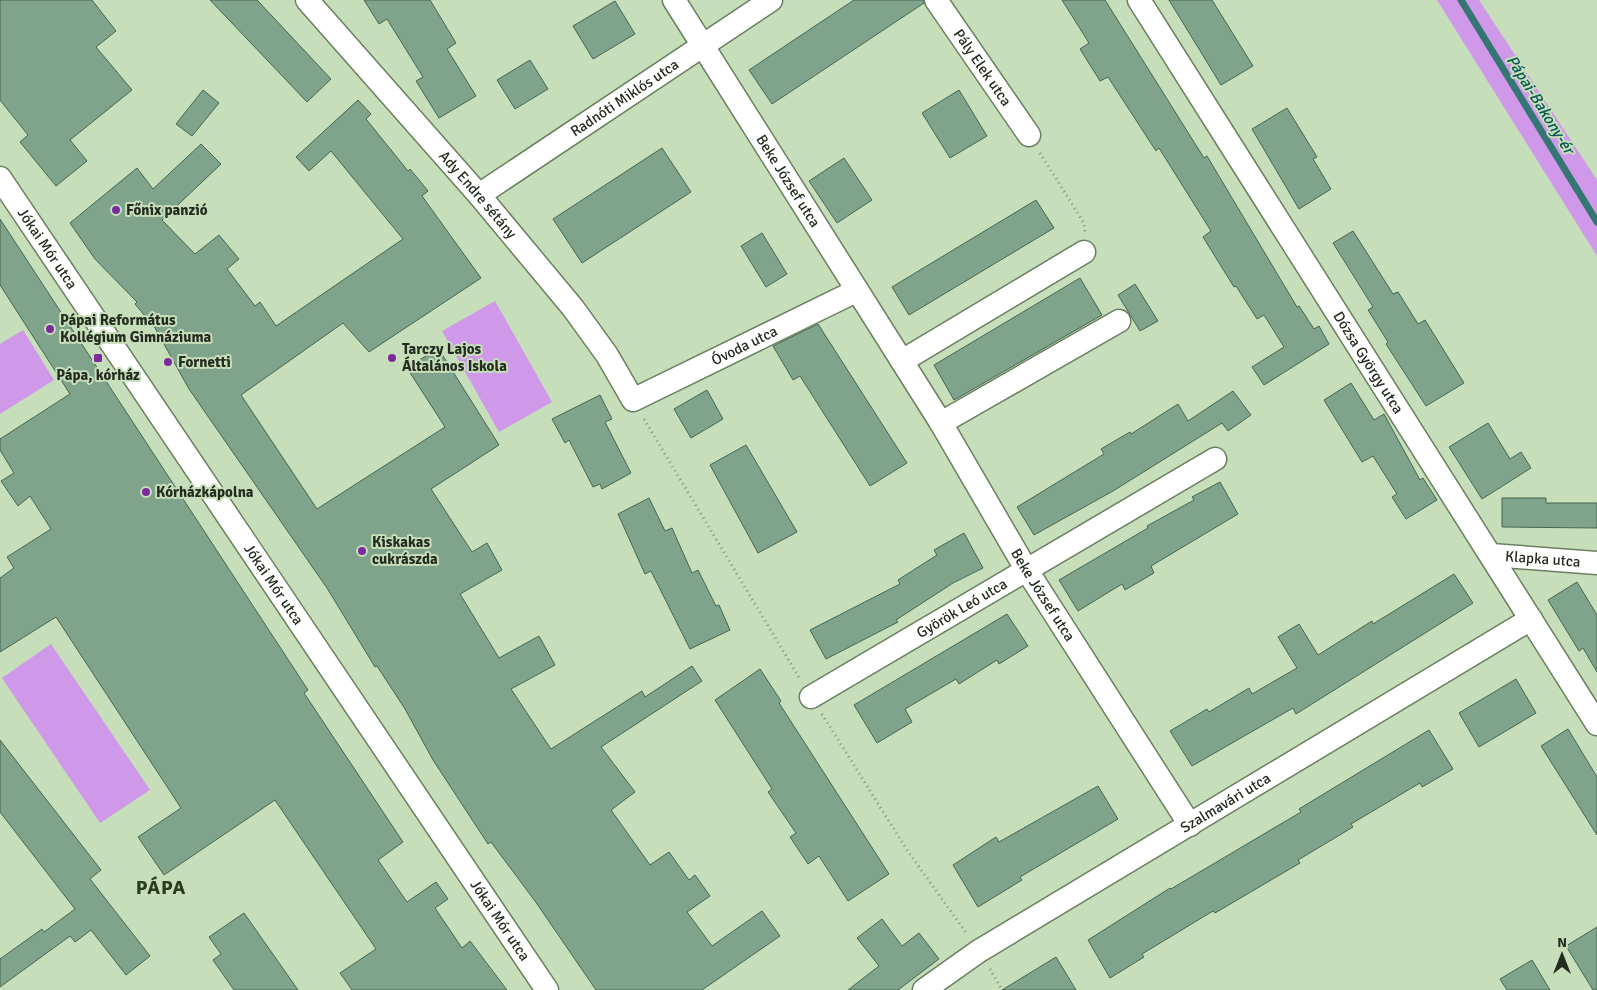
<svg xmlns="http://www.w3.org/2000/svg" width="1597" height="990" viewBox="0 0 1597 990" font-family="Signika,sans-serif">
	<rect width="100%" height="100%" fill="#c7debb"/>
	<g fill="#cf98e9">
		<path d="M 1437,0 L 1479,0 L 1597,180 L 1597,256 Z"/>
		<path d="M 495,301 L 552,402 L 499,432 L 442,331 Z"/>
		<path d="M 23,330 L 54,380 L 0,414 L 0,344 Z"/>
		<path d="M 51,644 L 150,790 L 100,823 L 2,678 Z"/>
	</g>
	<g fill="none" stroke-linecap="round" stroke-linejoin="round">
		<path stroke="#347672" stroke-width="7" d="M 1461,0 L 1597,222"/>
	</g>
	<g fill="#80a38b" stroke="#456750">
		<path d="M 0,0 L 92,0 L 116,31 L 96,47 L 132,90 L 70,140 L 87,161 L 56,186 L 20,142 L 28,135 L 0,100 Z"/>
		<path d="M 210,0 L 257,0 L 331,79 L 307,102 Z"/>
		<path d="M 364,0 L 430,0 L 456,43 L 447,49 L 476,96 L 439,118 L 416,81 L 423,77 L 387,19 L 379,24 Z"/>
		<path d="M 854,0 L 923,0 L 924,3 L 772,104 L 749,70 Z"/>
		<path d="M 1062,0 L 1105,0 L 1204,158 L 1207,156 L 1297,307 L 1299,306 L 1314,329 L 1319,326 L 1329,344 L 1264,385 L 1252,367 L 1284,347 L 1264,315 L 1257,319 L 1236,286 L 1234,287 L 1203,237 L 1211,231 L 1159,148 L 1156,151 L 1108,77 L 1100,81 L 1080,49 L 1089,43 Z"/>
		<path d="M 1169,0 L 1212,0 L 1253,66 L 1221,85 Z"/>
		<path d="M 615,1 L 635,34 L 593,59 L 573,26 Z"/>
		<path d="M 530,60 L 548,89 L 515,109 L 497,80 Z"/>
		<path d="M 203,90 L 219,103 L 192,136 L 176,124 Z"/>
		<path d="M 959,90 L 987,136 L 950,158 L 922,113 Z"/>
		<path d="M 358,100 L 371,114 L 366,119 L 408,171 L 410,169 L 428,191 L 422,196 L 481,278 L 369,352 L 343,323 L 241,395 L 317,509 L 445,427 L 407,368 L 438,348 L 499,445 L 431,489 L 472,552 L 487,543 L 502,570 L 460,594 L 499,658 L 539,636 L 555,665 L 511,689 L 551,749 L 642,691 L 645,697 L 692,666 L 702,681 L 601,747 L 635,792 L 611,810 L 650,865 L 669,852 L 689,880 L 695,875 L 710,896 L 687,912 L 712,946 L 762,911 L 780,936 L 702,990 L 596,990 L 535,901 L 491,842 L 488,844 L 433,760 L 405,709 L 377,666 L 375,667 L 327,588 L 189,389 L 155,328 L 135,304 L 137,302 L 95,259 L 70,223 L 137,168 L 153,189 L 201,144 L 221,164 L 162,220 L 195,254 L 219,235 L 239,259 L 227,269 L 255,306 L 260,302 L 276,326 L 403,239 L 331,151 L 309,171 L 296,157 Z"/>
		<path d="M 1287,108 L 1317,157 L 1313,159 L 1331,189 L 1299,209 L 1252,129 Z"/>
		<path d="M 662,148 L 691,192 L 582,263 L 553,219 Z"/>
		<path d="M 844,158 L 872,200 L 837,223 L 809,181 Z"/>
		<path d="M 1036,200 L 1054,228 L 909,315 L 892,287 Z"/>
		<path d="M 0,219 L 308,690 L 304,693 L 403,842 L 378,860 L 407,902 L 436,882 L 448,899 L 435,908 L 462,948 L 470,941 L 507,990 L 352,990 L 340,973 L 376,949 L 275,800 L 164,875 L 138,837 L 181,808 L 56,617 L 0,652 L 0,578 L 14,568 L 7,557 L 51,529 L 30,496 L 18,506 L 1,481 L 14,473 L 0,450 L 0,439 L 70,394 L 0,285 Z"/>
		<path d="M 1353,231 L 1393,294 L 1398,292 L 1418,324 L 1425,320 L 1464,383 L 1426,406 L 1386,344 L 1388,342 L 1368,310 L 1373,307 L 1333,243 Z"/>
		<path d="M 762,233 L 787,274 L 766,287 L 741,246 Z"/>
		<path d="M 1080,278 L 1102,315 L 954,400 L 934,365 Z"/>
		<path d="M 1135,284 L 1158,321 L 1140,331 L 1118,295 Z"/>
		<path d="M 818,324 L 907,463 L 870,486 L 800,376 L 793,380 L 773,346 Z"/>
		<path d="M 1351,383 L 1374,420 L 1384,414 L 1420,480 L 1423,478 L 1437,500 L 1406,519 L 1392,497 L 1397,494 L 1373,456 L 1362,462 L 1324,400 Z"/>
		<path d="M 707,390 L 723,419 L 691,438 L 674,409 Z"/>
		<path d="M 1233,391 L 1251,415 L 1228,431 L 1222,423 L 1113,491 L 1034,535 L 1017,507 L 1104,454 L 1101,449 L 1130,432 L 1131,434 L 1178,404 L 1188,421 Z"/>
		<path d="M 600,395 L 612,419 L 605,422 L 631,473 L 602,489 L 600,484 L 593,487 L 569,440 L 565,443 L 552,419 Z"/>
		<path d="M 1488,423 L 1510,459 L 1521,452 L 1531,468 L 1482,499 L 1449,447 Z"/>
		<path d="M 746,445 L 797,532 L 758,553 L 710,465 Z"/>
		<path d="M 1220,482 L 1238,514 L 1151,566 L 1154,573 L 1125,590 L 1122,584 L 1078,611 L 1059,580 L 1148,528 L 1147,526 L 1194,500 L 1192,497 Z"/>
		<path d="M 649,498 L 665,531 L 672,528 L 692,573 L 698,570 L 716,606 L 719,605 L 730,630 L 690,649 L 651,571 L 645,574 L 618,514 Z"/>
		<path d="M 1502,498 L 1546,498 L 1546,503 L 1597,503 L 1597,528 L 1502,527 Z"/>
		<path d="M 964,533 L 983,568 L 953,583 L 896,620 L 898,622 L 826,659 L 810,630 L 900,584 L 898,580 L 937,555 L 934,550 Z"/>
		<path d="M 1454,574 L 1473,603 L 1296,714 L 1293,708 L 1192,766 L 1170,731 L 1207,709 L 1209,712 L 1249,688 L 1252,694 L 1297,668 L 1278,637 L 1299,624 L 1318,655 L 1372,621 L 1373,624 Z"/>
		<path d="M 1577,582 L 1597,615 L 1597,672 L 1583,648 L 1579,651 L 1548,600 Z"/>
		<path d="M 1007,614 L 1028,646 L 999,664 L 997,660 L 959,684 L 956,679 L 905,709 L 912,722 L 877,743 L 854,705 Z"/>
		<path d="M 760,669 L 781,701 L 779,703 L 889,874 L 848,901 L 819,856 L 808,864 L 790,837 L 796,833 L 768,792 L 772,789 L 715,700 Z"/>
		<path d="M 1516,679 L 1536,713 L 1479,747 L 1459,713 Z"/>
		<path d="M 1568,729 L 1597,777 L 1597,835 L 1541,746 Z"/>
		<path d="M 1429,730 L 1453,769 L 1422,787 L 1420,783 L 1351,824 L 1353,827 L 1298,860 L 1300,863 L 1215,913 L 1213,911 L 1142,954 L 1144,957 L 1110,978 L 1088,940 L 1170,888 L 1171,889 L 1301,812 L 1299,809 Z"/>
		<path d="M 0,740 L 101,870 L 90,879 L 150,956 L 126,975 L 91,930 L 75,942 L 70,936 L 0,987 L 0,959 L 42,929 L 44,932 L 75,909 L 0,812 Z"/>
		<path d="M 1098,786 L 1118,819 L 1020,877 L 1022,880 L 978,907 L 953,865 L 996,837 L 999,842 Z"/>
		<path d="M 244,913 L 298,990 L 234,990 L 213,960 L 221,954 L 209,937 Z"/>
		<path d="M 882,919 L 902,946 L 919,933 L 939,959 L 898,990 L 848,990 L 879,966 L 857,938 Z"/>
		<path d="M 1597,927 L 1597,990 L 1593,990 L 1566,946 Z"/>
		<path d="M 1056,957 L 1076,990 L 1002,990 Z"/>
		<path d="M 1532,960 L 1550,990 L 1507,990 L 1500,979 Z"/>
	</g>
	<g fill="none" stroke-linecap="round" stroke-linejoin="round">
		<defs>
			<g id="minor">
				<path id="s1" d="M 307,0 L 479,195 L 573,308 L 607,355 L 633,400 L 856,291"/>
				<path id="s2" d="M 674,0 L 941,423 L 1026,569 L 1190,825"/>
				<path id="s3" d="M 936,0 L 1029,135"/>
				<path id="s4" d="M 1139,0 L 1597,724"/>
				<path id="s5" d="M 0,178 L 547,990"/>
				<path id="s6" d="M 479,195 L 771,0"/>
				<path d="M 902,361 L 1084,252"/>
				<path d="M 941,423 L 1119,321"/>
				<path id="s7" d="M 1491,555 L 1597,563"/>
				<path id="s8" d="M 811,697 L 1215,459"/>
				<path id="s9" d="M 924,990 L 979,951 L 1531,619"/>
			</g>
		</defs>
		<use href="#minor" stroke="#6a7f5f" stroke-width="25"/>
		<g stroke="#839379" stroke-width="3" stroke-dasharray="1 4" stroke-linecap="butt">
			<path d="M 1040,153 L 1084,223 L 1085,232"/>
			<path d="M 644,419 L 800,679"/>
			<path d="M 822,714 L 907,850 L 967,934"/>
			<path d="M 990,969 L 1002,990"/>
		</g>
		<use href="#minor" stroke="#fff" stroke-width="22"/>
	</g>
	<g fill="#7b2b9b" stroke="#c7debb" stroke-width="2">
		<circle cx="116" cy="210" r="5"/>
		<circle cx="50" cy="329" r="5"/>
		<rect x="93" y="353" width="10" height="10" rx="2.5"/>
		<circle cx="392" cy="358" r="5"/>
		<circle cx="168" cy="362" r="5"/>
		<circle cx="146" cy="492" r="5"/>
		<circle cx="362" cy="551" r="5"/>
	</g>
	<g text-anchor="middle" stroke-width="4" stroke-linejoin="round" paint-order="stroke">
		<g font-size="15" fill="#242c1f" stroke="#c7debb">
			<text dy="5" stroke="none"><textPath href="#s3" startOffset="82">Pály Elek utca</textPath></text>
			<text dy="5" stroke="none"><textPath href="#s6" startOffset="175">Radnóti Miklós utca</textPath></text>
			<text dy="5" stroke="none"><textPath href="#s2" startOffset="214">Beke József utca</textPath></text>
			<text dy="5" stroke="none"><textPath href="#s1" startOffset="259">Ady Endre sétány</textPath></text>
			<text dy="5" stroke="none"><textPath href="#s5" startOffset="85">Jókai Mór utca</textPath></text>
			<text dy="5" stroke="none"><textPath href="#s1" startOffset="641">Óvoda utca</textPath></text>
			<text dy="5" stroke="none"><textPath href="#s4" startOffset="429">Dózsa György utca</textPath></text>
			<text dy="5" stroke="none"><textPath href="#s7" startOffset="52">Klapka utca</textPath></text>
			<text dy="5" stroke="none"><textPath href="#s5" startOffset="490">Jókai Mór utca</textPath></text>
			<text dy="5" stroke="none"><textPath href="#s2" startOffset="700">Beke József utca</textPath></text>
			<text dy="5" stroke="none"><textPath href="#s8" startOffset="175">Györök Leó utca</textPath></text>
			<text dy="5" stroke="none"><textPath href="#s9" startOffset="355">Szalmavári utca</textPath></text>
			<text dy="5" stroke="none"><textPath href="#s5" startOffset="895">Jókai Mór utca</textPath></text>
		</g>
		<g font-size="15" font-weight="bold" fill="#242c1f" stroke="#c7debb" text-anchor="start">
			<text x="126" y="215">Főnix panzió</text>
			<text x="60" y="325">Pápai Református<tspan x="60" dy="17">Kollégium Gimnáziuma</tspan></text>
			<text x="402" y="354">Tarczy Lajos<tspan x="402" dy="17">Általános Iskola</tspan></text>
			<text x="178" y="367">Fornetti</text>
			<text x="98" y="380" text-anchor="middle">Pápa, kórház</text>
			<text x="156" y="497">Kórházkápolna</text>
			<text x="372" y="547">Kiskakas<tspan x="372" dy="17">cukrászda</tspan></text>
		</g>
		<g font-size="16" font-style="italic" fill="#075757" stroke="#c7debb">
			<text transform="translate(1541 104) rotate(58)" y="6">Pápai-Bakony-ér</text>
		</g>
		<g font-size="20" font-weight="bold" letter-spacing="1" fill="#2b3d20" stroke="#c7debb">
			<text x="161" y="894">PÁPA</text>
		</g>
	</g>
	<g transform="translate(1562 955)" stroke="#c7debb" stroke-width="4" paint-order="stroke">
	<path d="M0-4L9 19L0 12L-9 19Z" fill="#242c1f"/>
	<text y="-8" font-size="14" font-weight="bold" text-anchor="middle" fill="#242c1f">N</text>
	</g>
</svg>
